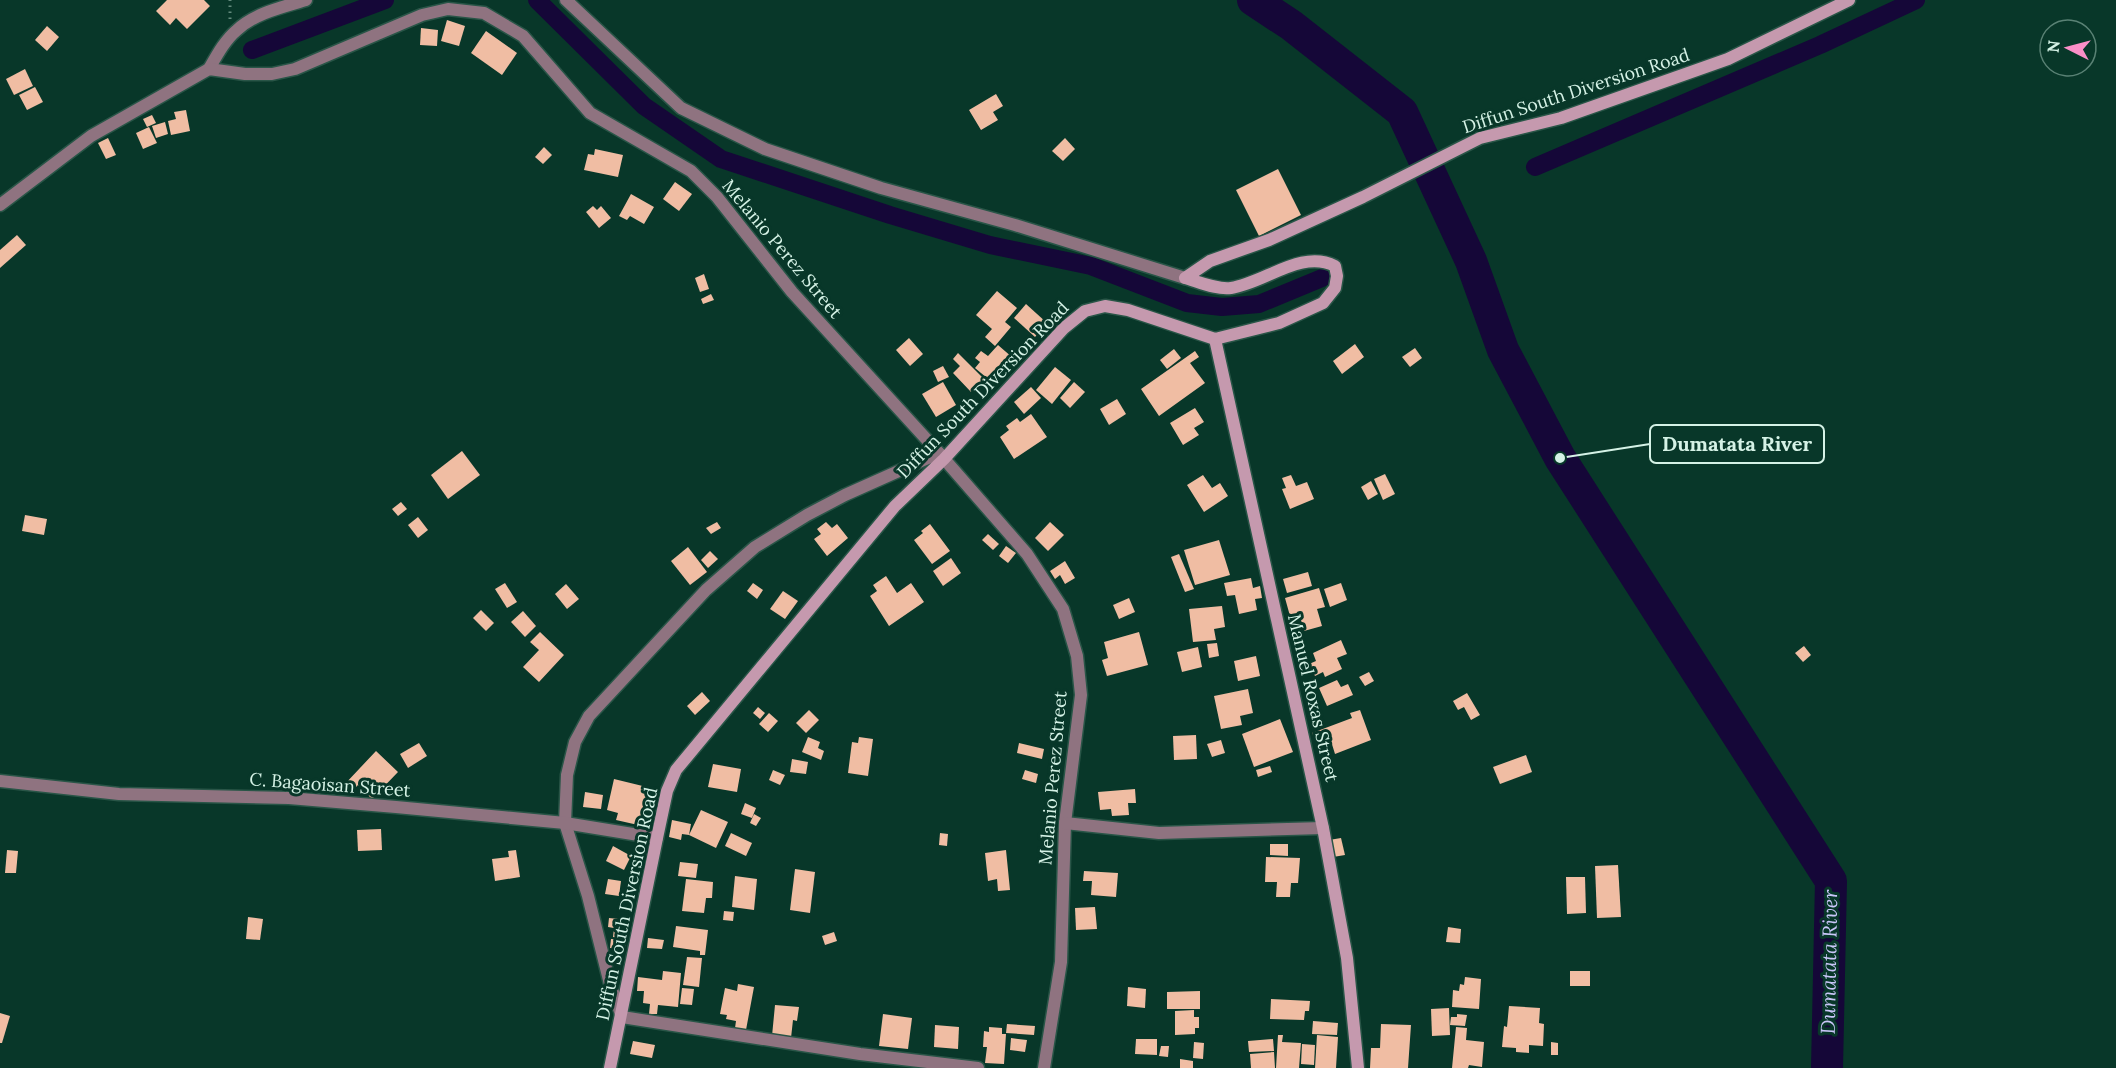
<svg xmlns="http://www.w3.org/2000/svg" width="2116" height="1068" viewBox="0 0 2116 1068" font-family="Lora,serif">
	<rect width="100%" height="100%" fill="#083729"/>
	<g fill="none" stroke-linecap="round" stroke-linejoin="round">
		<g stroke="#150738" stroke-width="18">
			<path d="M 537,0 L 644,106 L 721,159 L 890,215 L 990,245 L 1091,266 L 1187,303 L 1222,307 L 1259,304 L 1322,278"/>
			<path d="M 252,50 L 385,0"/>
			<path d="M 1535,167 L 1820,45 L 1916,0"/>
		</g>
		<path stroke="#150738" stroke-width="32" d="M 1253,0 L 1291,25 L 1402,112 L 1471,261 L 1503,350 L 1560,458 L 1831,881 L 1827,1068"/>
	</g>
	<g fill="#f0bda3">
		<path d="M 167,0 L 204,0 L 210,6 L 187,29 L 176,18 L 170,25 L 156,11 Z"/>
		<path d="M 447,20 L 465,26 L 459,46 L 441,41 Z"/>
		<path d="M 47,26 L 59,37 L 47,51 L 35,40 Z"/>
		<path d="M 421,28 L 438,30 L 437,46 L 420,45 Z"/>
		<path d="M 486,31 L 517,53 L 502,75 L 471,53 Z"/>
		<path d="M 25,69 L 33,86 L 14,95 L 6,79 Z"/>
		<path d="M 35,87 L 43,102 L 27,110 L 19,95 Z"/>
		<path d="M 996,94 L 1003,106 L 993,112 L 998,120 L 981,130 L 969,110 Z"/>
		<path d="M 186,110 L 190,131 L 171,135 L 168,121 L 176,119 L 174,112 Z"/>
		<path d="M 152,115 L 156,123 L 147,127 L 143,119 Z"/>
		<path d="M 165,122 L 168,134 L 156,138 L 152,126 Z"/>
		<path d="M 149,127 L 157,143 L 143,149 L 136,133 Z"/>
		<path d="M 108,138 L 116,155 L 106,159 L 98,143 Z"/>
		<path d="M 1065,138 L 1075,149 L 1063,161 L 1052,151 Z"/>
		<path d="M 544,147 L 552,155 L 543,164 L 535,157 Z"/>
		<path d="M 595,149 L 623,155 L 618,177 L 584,170 L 588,154 L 594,155 Z"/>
		<path d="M 1278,169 L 1301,215 L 1259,236 L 1236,190 Z"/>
		<path d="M 675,182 L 692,194 L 679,211 L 663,199 Z"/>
		<path d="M 631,194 L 654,207 L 644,224 L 630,216 L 627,220 L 619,216 Z"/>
		<path d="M 593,206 L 597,210 L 601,206 L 611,218 L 599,228 L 586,212 Z"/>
		<path d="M 17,235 L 26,245 L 0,268 L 0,250 Z"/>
		<path d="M 704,274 L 709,289 L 700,292 L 695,278 Z"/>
		<path d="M 997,291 L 1017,308 L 1005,322 L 1011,327 L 995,346 L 985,337 L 992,329 L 976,315 Z"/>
		<path d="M 711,294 L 714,300 L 703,304 L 701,299 Z"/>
		<path d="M 1026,304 L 1047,323 L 1035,337 L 1014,318 Z"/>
		<path d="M 909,338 L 923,354 L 910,366 L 896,350 Z"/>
		<path d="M 1355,344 L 1364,357 L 1342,374 L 1333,361 Z"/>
		<path d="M 998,345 L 1013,358 L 993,383 L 975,368 L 980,362 L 975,358 L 981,351 L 988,356 Z"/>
		<path d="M 1415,348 L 1422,358 L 1410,367 L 1402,357 Z"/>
		<path d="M 1174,349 L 1181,358 L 1167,369 L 1160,360 Z"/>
		<path d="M 1195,351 L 1199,357 L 1190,363 L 1205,383 L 1159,416 L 1141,389 Z"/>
		<path d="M 958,353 L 984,379 L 971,392 L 953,373 L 960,366 L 953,359 Z"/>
		<path d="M 943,366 L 949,377 L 938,382 L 933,371 Z"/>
		<path d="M 1055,367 L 1071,380 L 1052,404 L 1036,390 Z"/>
		<path d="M 943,382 L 956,405 L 936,417 L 922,394 Z"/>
		<path d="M 1074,382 L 1085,392 L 1070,408 L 1060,398 Z"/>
		<path d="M 1031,387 L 1041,398 L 1024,414 L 1014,402 Z"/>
		<path d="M 1117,399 L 1126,414 L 1109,425 L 1100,409 Z"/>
		<path d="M 1195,408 L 1204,422 L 1194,428 L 1199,435 L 1183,445 L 1170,423 Z"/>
		<path d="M 1031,414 L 1047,437 L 1014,459 L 1000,437 L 1009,430 L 1006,426 L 1017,418 L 1020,422 Z"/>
		<path d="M 462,451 L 480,475 L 448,499 L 431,475 Z"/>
		<path d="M 1385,474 L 1395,494 L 1383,500 L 1374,479 Z"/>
		<path d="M 1203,475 L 1212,488 L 1220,483 L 1228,496 L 1204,512 L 1187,485 Z"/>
		<path d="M 1291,475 L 1296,486 L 1307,482 L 1314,499 L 1290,509 L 1282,489 L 1286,488 L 1282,478 Z"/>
		<path d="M 1371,481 L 1378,494 L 1368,500 L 1361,487 Z"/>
		<path d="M 401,502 L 407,509 L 398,516 L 392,509 Z"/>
		<path d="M 25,515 L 47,519 L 44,535 L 22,531 Z"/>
		<path d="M 418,517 L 428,530 L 418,538 L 408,525 Z"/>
		<path d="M 717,522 L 721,528 L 711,534 L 706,528 Z"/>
		<path d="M 826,522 L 832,528 L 837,524 L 848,538 L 827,556 L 814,539 L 821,534 L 817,529 Z"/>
		<path d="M 1050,522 L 1064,535 L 1048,551 L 1035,538 Z"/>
		<path d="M 930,524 L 950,551 L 932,564 L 914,540 L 923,533 L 921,531 Z"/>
		<path d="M 988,534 L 999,544 L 993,550 L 982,540 Z"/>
		<path d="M 1219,540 L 1230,575 L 1195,585 L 1184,550 Z"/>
		<path d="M 1006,546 L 1016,553 L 1008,563 L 999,556 Z"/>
		<path d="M 688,547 L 707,572 L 690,585 L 671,561 Z"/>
		<path d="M 710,551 L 718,559 L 708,568 L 701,560 Z"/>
		<path d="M 1179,554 L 1194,589 L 1185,592 L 1171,557 Z"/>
		<path d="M 951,558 L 961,573 L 943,586 L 933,571 Z"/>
		<path d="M 1065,561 L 1075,578 L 1065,584 L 1060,575 L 1055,579 L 1050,571 Z"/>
		<path d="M 1308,572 L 1312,586 L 1287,593 L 1283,579 Z"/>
		<path d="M 886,576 L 897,593 L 911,583 L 924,602 L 889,626 L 870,596 L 877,591 L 873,585 Z"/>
		<path d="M 1251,578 L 1253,588 L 1260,586 L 1262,598 L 1255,599 L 1257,610 L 1239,614 L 1235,595 L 1227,596 L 1224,583 Z"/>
		<path d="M 505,583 L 517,602 L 507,608 L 495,589 Z"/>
		<path d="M 753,583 L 763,590 L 757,599 L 747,591 Z"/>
		<path d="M 1341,583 L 1347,600 L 1330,607 L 1324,589 Z"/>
		<path d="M 566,584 L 579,599 L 567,609 L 555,594 Z"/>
		<path d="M 1319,588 L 1325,607 L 1317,609 L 1322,626 L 1304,631 L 1299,613 L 1290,616 L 1285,598 Z"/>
		<path d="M 783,591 L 798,601 L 785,619 L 770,609 Z"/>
		<path d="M 1129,598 L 1135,612 L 1119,619 L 1113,605 Z"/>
		<path d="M 1222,606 L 1225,627 L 1214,629 L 1216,640 L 1193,642 L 1189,609 Z"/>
		<path d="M 481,610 L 494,623 L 486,631 L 473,618 Z"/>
		<path d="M 523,611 L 536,626 L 525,637 L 511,622 Z"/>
		<path d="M 540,632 L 564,655 L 539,682 L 523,667 L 539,650 L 530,642 Z"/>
		<path d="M 1139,632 L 1148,665 L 1107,676 L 1102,660 L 1108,658 L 1104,642 Z"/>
		<path d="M 1341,640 L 1347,654 L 1337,658 L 1342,669 L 1325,677 L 1323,672 L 1315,676 L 1309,664 L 1316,661 L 1313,653 Z"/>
		<path d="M 1217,643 L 1219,656 L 1209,658 L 1207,644 Z"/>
		<path d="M 1804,646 L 1811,655 L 1803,662 L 1795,653 Z"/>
		<path d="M 1198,647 L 1202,667 L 1182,672 L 1177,652 Z"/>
		<path d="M 1256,656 L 1260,676 L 1238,681 L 1234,661 Z"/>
		<path d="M 1369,672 L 1374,681 L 1365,686 L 1359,677 Z"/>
		<path d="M 1337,680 L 1341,687 L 1348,684 L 1353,695 L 1327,706 L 1319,688 Z"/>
		<path d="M 1248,689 L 1253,713 L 1240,716 L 1242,725 L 1221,729 L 1214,696 Z"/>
		<path d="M 702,692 L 710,701 L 695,715 L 687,706 Z"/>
		<path d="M 1467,693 L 1480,715 L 1471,720 L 1464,707 L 1458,710 L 1453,701 Z"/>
		<path d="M 758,707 L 765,713 L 760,719 L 753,713 Z"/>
		<path d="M 809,710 L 819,720 L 806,733 L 796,723 Z"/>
		<path d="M 1360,710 L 1371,740 L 1335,754 L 1331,741 L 1317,746 L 1312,733 L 1352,718 L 1350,713 Z"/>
		<path d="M 769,713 L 778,721 L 768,732 L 759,724 Z"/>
		<path d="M 1280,719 L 1293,752 L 1254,767 L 1242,734 Z"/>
		<path d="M 1196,735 L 1197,759 L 1174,760 L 1173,736 Z"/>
		<path d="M 808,737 L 820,742 L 818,748 L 824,751 L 821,760 L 802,752 Z"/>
		<path d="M 859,737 L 873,739 L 868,776 L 848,773 L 852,742 L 858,743 Z"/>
		<path d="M 1221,740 L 1225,753 L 1212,757 L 1207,744 Z"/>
		<path d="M 419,743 L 427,756 L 408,768 L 400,754 Z"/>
		<path d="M 1019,743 L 1044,749 L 1042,759 L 1017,753 Z"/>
		<path d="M 376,751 L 398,772 L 372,799 L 358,785 L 351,792 L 344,785 Z"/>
		<path d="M 1526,755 L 1532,772 L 1500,784 L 1493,767 Z"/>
		<path d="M 792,759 L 808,762 L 806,774 L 790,772 Z"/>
		<path d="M 713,764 L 741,769 L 737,792 L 708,787 Z"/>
		<path d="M 1270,766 L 1272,772 L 1258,777 L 1256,770 Z"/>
		<path d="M 773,770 L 785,775 L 780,785 L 769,780 Z"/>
		<path d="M 1025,770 L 1038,774 L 1036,783 L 1022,779 Z"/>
		<path d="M 614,779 L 655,789 L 647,827 L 616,820 L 618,813 L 607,810 Z"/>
		<path d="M 1135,789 L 1136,803 L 1128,803 L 1129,815 L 1112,816 L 1111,809 L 1100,810 L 1098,792 Z"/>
		<path d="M 585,792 L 603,795 L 601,809 L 583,807 Z"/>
		<path d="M 745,803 L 756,808 L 752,818 L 741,814 Z"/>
		<path d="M 701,810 L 728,822 L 716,848 L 689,835 L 682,834 L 681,840 L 669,837 L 672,820 L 691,824 L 689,835 Z"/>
		<path d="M 754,814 L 761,818 L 756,826 L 750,823 Z"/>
		<path d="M 381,829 L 382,850 L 358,851 L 357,830 Z"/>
		<path d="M 731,833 L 752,843 L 746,856 L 725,846 Z"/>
		<path d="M 940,833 L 948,834 L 947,846 L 939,845 Z"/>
		<path d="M 1341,838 L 1345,855 L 1333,857 L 1329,840 Z"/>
		<path d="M 1270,844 L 1288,844 L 1288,856 L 1270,855 Z"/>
		<path d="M 613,846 L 631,856 L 624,870 L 606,861 Z"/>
		<path d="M 7,850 L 18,851 L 16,873 L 5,873 Z"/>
		<path d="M 516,850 L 520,877 L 495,881 L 492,859 L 509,857 L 508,851 Z"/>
		<path d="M 1006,850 L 1010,890 L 998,891 L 997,879 L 988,881 L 985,853 Z"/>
		<path d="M 1266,857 L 1300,858 L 1298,883 L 1291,883 L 1290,897 L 1276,897 L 1277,882 L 1265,882 Z"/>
		<path d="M 680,862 L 698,864 L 696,878 L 678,876 Z"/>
		<path d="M 1618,865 L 1621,917 L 1597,918 L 1595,866 Z"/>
		<path d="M 795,869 L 815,872 L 810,913 L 790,910 Z"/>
		<path d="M 1084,871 L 1118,873 L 1116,897 L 1091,895 L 1092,881 L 1083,881 Z"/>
		<path d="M 735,876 L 757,879 L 754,910 L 732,907 Z"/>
		<path d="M 1566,877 L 1585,877 L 1586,913 L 1567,914 Z"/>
		<path d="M 608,879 L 621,881 L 619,896 L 605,894 Z"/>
		<path d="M 686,879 L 713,882 L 712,898 L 706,898 L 704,913 L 682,911 Z"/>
		<path d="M 1095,907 L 1097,929 L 1076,930 L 1075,908 Z"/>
		<path d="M 724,911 L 734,912 L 733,921 L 723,920 Z"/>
		<path d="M 248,917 L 263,919 L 260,940 L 246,939 Z"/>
		<path d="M 609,918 L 628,920 L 625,939 L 613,937 L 614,928 L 608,927 Z"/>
		<path d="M 676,926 L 708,930 L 705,955 L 700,955 L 700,951 L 673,947 Z"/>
		<path d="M 1448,927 L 1461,929 L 1460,943 L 1446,942 Z"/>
		<path d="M 834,932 L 837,941 L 825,945 L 822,936 Z"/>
		<path d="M 648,938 L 664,940 L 662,949 L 647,948 Z"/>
		<path d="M 611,939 L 626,940 L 625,949 L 610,948 Z"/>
		<path d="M 687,957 L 702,958 L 699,987 L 683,985 Z"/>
		<path d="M 663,971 L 681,973 L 678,1007 L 658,1005 L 657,1014 L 649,1014 L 650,1004 L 643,1003 L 644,991 L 637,991 L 638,977 L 662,980 Z"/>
		<rect x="1570" y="971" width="20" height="15"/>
		<path d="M 1465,977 L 1481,979 L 1479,1009 L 1452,1007 L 1453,990 L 1459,991 L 1460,984 L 1464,985 Z"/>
		<path d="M 738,984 L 754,987 L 746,1030 L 735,1028 L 736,1021 L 726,1019 L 727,1015 L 720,1014 L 725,988 L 737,991 Z"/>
		<path d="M 1128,987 L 1146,989 L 1145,1008 L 1127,1006 Z"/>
		<path d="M 682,988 L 694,989 L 692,1005 L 680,1004 Z"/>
		<path d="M 1200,991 L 1200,1009 L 1167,1009 L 1167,992 Z"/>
		<path d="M 1271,999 L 1310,1001 L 1309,1011 L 1305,1011 L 1304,1020 L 1270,1019 Z"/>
		<path d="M 775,1005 L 799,1007 L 797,1021 L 793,1020 L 791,1038 L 772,1036 Z"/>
		<path d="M 1509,1006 L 1540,1008 L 1539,1023 L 1544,1024 L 1543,1046 L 1529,1045 L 1529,1053 L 1516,1052 L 1516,1048 L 1502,1047 L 1504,1026 L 1507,1027 Z"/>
		<path d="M 1449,1008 L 1450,1035 L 1432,1036 L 1431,1009 Z"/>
		<path d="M 1194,1010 L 1194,1017 L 1199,1017 L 1199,1028 L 1195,1028 L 1195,1034 L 1175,1035 L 1175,1011 Z"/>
		<path d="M 0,1013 L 10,1016 L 2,1043 L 0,1043 Z"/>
		<path d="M 883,1014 L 912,1018 L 908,1049 L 879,1046 Z"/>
		<path d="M 1457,1014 L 1467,1015 L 1465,1026 L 1450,1025 L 1451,1017 L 1457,1017 Z"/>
		<path d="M 1313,1021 L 1338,1023 L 1337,1035 L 1312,1034 Z"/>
		<path d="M 1007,1024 L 1035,1026 L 1034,1035 L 1006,1033 Z"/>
		<path d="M 1381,1024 L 1411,1025 L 1408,1068 L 1370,1068 L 1371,1048 L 1380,1048 Z"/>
		<path d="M 935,1025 L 959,1027 L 958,1049 L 934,1047 Z"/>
		<path d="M 989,1027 L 1002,1028 L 1002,1034 L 1006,1034 L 1004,1064 L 985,1063 L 987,1047 L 983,1047 L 984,1031 L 989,1032 Z"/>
		<path d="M 1456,1027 L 1467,1028 L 1466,1040 L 1484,1042 L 1482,1067 L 1469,1065 L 1468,1068 L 1452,1068 Z"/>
		<path d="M 1278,1035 L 1283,1035 L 1282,1042 L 1301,1043 L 1299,1068 L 1276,1068 Z"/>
		<path d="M 1317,1035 L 1338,1037 L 1336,1068 L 1315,1068 Z"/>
		<path d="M 1011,1038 L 1027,1040 L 1025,1052 L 1010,1050 Z"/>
		<path d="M 1136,1039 L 1157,1039 L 1157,1055 L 1135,1054 Z"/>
		<path d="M 1273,1039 L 1274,1051 L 1249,1052 L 1248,1041 Z"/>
		<path d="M 633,1041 L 655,1045 L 652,1058 L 630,1054 Z"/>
		<path d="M 1194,1042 L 1204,1043 L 1203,1059 L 1193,1058 Z"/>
		<path d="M 1551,1042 L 1558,1043 L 1558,1055 L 1551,1055 Z"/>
		<path d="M 1302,1044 L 1315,1045 L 1314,1065 L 1301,1064 Z"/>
		<path d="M 1161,1046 L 1169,1046 L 1168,1057 L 1159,1056 Z"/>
		<path d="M 1274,1052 L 1275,1068 L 1251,1068 L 1250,1054 Z"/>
		<path d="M 1180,1059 L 1193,1061 L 1193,1068 L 1180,1068 Z"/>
	</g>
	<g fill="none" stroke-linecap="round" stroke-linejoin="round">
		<defs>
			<g id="street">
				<path d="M 566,0 L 681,108 L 765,149 L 881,188 L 1015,225 L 1185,278"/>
				<path d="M 209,69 C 217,55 225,40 237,30 C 255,13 283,7 306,0"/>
				<path d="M 0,205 L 91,136 L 209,69 L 245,74 L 272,74 L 295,69 L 422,15 L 448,9 L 484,13 L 523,36 L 590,113 L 691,171 L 717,197 L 792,292 L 939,453 L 1027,554 L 1063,609 L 1077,656 L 1081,695 L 1065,823 L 1061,962 L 1044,1068"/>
				<path d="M 939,453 L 845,495 L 807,515 L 755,547 L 706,590 L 589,716 L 575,742 L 567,775 L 565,823 L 588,896 L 610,984 L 622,1017 L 860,1054 L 978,1068"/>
				<path d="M 0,781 L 119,794 L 289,798 L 396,807 L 565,823 L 657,838"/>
				<path d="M 1065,823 L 1159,833 L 1323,828"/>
			</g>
			<g id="secondary">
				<path d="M 1215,339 L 1323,828 L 1347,958 L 1358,1068"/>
				<path d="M 610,1068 L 657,838 L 667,791 L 676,770 L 895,506 L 944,459 L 1064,328 L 1085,311 L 1105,306 L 1128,310 L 1215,339 L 1279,323 L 1323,303 L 1335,288 L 1337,276 L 1335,266 C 1301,249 1265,283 1231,288 C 1217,290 1199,282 1185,278 L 1210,261 L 1269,240 L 1363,197 L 1480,138 L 1561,118 L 1728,59 L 1849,0"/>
			</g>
		</defs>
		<use href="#street" stroke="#295547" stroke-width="15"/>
		<use href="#secondary" stroke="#295547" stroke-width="15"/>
		<path stroke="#648b7e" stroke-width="3" stroke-dasharray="1.5 4.5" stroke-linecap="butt" d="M 230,19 L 230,0"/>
		<use href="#street" stroke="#8f7380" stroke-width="12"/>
		<use href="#secondary" stroke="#c599ae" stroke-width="12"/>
	</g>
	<g text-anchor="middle" stroke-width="6" stroke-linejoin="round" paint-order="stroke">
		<g font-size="18" fill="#d5f2e6" stroke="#083729">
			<text transform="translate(1576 91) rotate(-18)" y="6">Diffun South Diversion Road</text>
			<text transform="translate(782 249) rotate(50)" y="6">Melanio Perez Street</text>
			<text transform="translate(983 390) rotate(-46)" y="6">Diffun South Diversion Road</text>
			<text transform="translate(1313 698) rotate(77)" y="6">Manuel Roxas Street</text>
			<text transform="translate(1053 778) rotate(-85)" y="6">Melanio Perez Street</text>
			<text transform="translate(330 785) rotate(4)" y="6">C. Bagaoisan Street</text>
			<text transform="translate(627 904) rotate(-78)" y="6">Diffun South Diversion Road</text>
		</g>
		<g font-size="20" font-style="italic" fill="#cac6f9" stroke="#083729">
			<text transform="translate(1829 962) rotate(-89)" y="7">Dumatata River</text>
		</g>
	</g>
	<path fill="none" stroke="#d5f2e6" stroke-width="2" d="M1560 458L1650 444"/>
	<circle fill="#d5f2e6" stroke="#083729" stroke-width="2" cx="1560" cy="458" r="6"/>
	<rect fill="#083729" stroke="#d5f2e6" stroke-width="2" x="1650" y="425" width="174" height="38" rx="6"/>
	<g font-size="20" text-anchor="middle" font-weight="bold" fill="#d5f2e6">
		<text x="1737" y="451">Dumatata River</text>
	</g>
	<g transform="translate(2068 48) rotate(276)"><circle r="28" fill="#083729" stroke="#5a8275" stroke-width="1.5"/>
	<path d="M0-4.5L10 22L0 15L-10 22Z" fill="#fa8fc7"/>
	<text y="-9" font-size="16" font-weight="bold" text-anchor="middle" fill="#d5f2e6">N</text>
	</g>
</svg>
